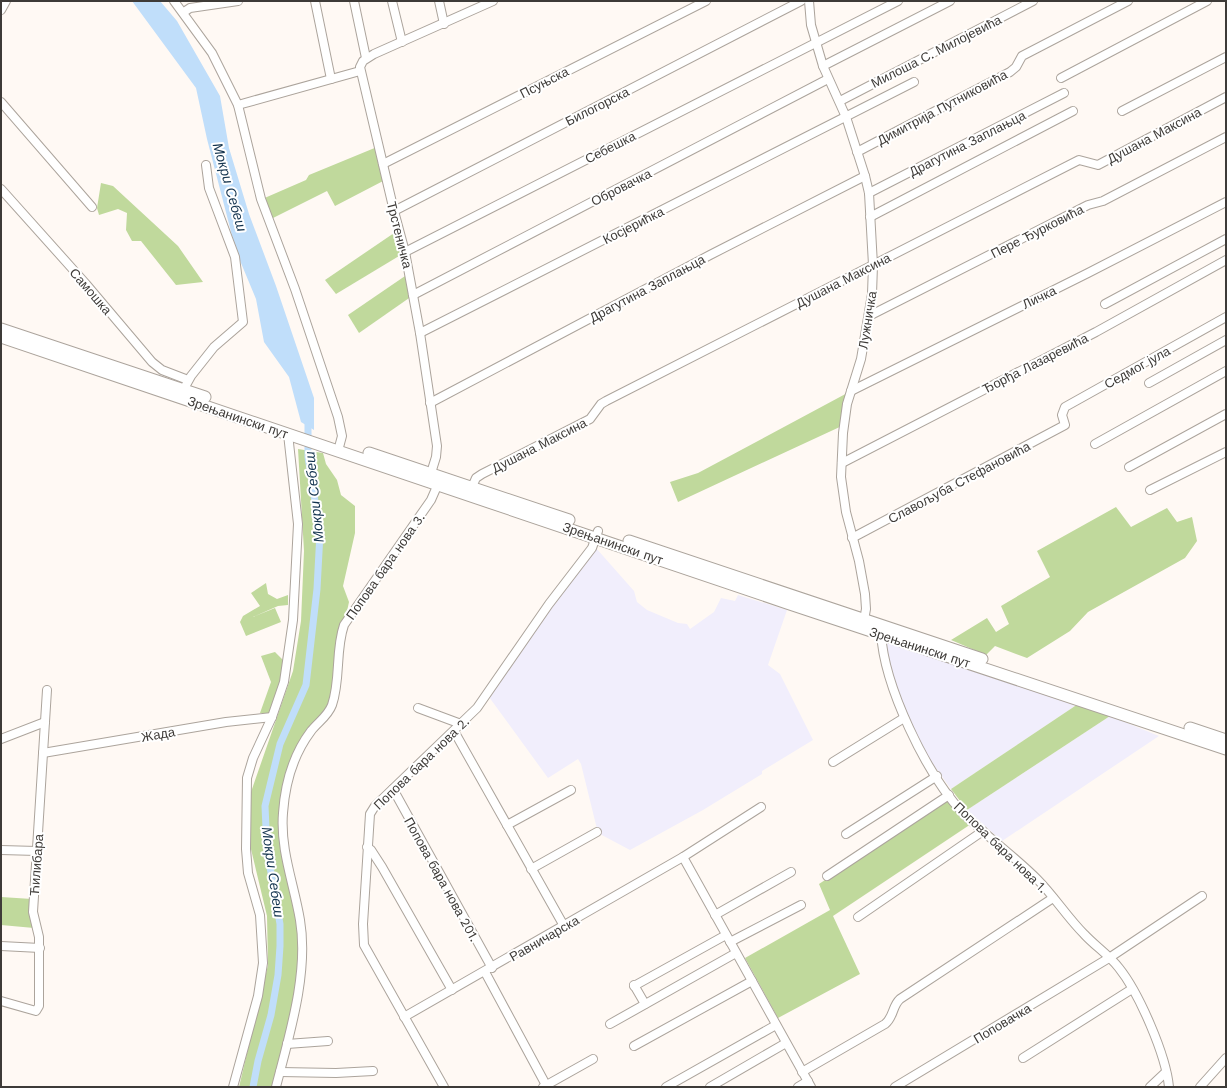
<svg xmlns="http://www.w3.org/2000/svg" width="1227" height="1088" viewBox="0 0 1227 1088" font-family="'Work Sans',sans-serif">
	<rect width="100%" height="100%" fill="#fff9f4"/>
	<g fill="#f1eefc">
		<path d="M 596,548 L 634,591 L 637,602 L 647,610 L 678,623 L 687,624 L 690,629 L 714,612 L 721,598 L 735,601 L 738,595 L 787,610 L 768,665 L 780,674 L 813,740 L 762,771 L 762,774 L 703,810 L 630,850 L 598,833 L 581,764 L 578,759 L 548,778 L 489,697 L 555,601 Z"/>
		<path d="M 886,638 L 1081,702 L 951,789 L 923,750 L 907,718 L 883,646 Z"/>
		<path d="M 1110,716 L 1159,736 L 1002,841 L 967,810 Z"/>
	</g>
	<g fill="#c0d99c">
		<path d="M 377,147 L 385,180 L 335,206 L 327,191 L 267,221 L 260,200 L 306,180 L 309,175 Z"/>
		<path d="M 101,183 L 113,186 L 178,246 L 203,282 L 176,285 L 141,241 L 132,241 L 126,230 L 127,213 L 118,209 L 99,215 L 97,208 Z"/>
		<path d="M 397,231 L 404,253 L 336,294 L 325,280 Z"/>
		<path d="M 408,274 L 412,296 L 359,333 L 348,315 Z"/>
		<path d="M 851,391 L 844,425 L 678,502 L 670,482 L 698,473 Z"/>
		<path d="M 298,449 L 323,453 L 326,464 L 337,480 L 341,495 L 355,506 L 355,533 L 343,586 L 349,602 L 344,625 L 335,695 L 289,775 L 283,814 L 300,920 L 301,963 L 276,1087 L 239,1087 L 268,965 L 267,916 L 250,845 L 251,792 L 293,671 L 301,621 L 304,551 Z"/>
		<path d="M 1116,507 L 1131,527 L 1167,508 L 1177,522 L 1192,517 L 1197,541 L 1185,558 L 1088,612 L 1070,631 L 1027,658 L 995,646 L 986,655 L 951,640 L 987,618 L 996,632 L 1009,624 L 1001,606 L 1050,577 L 1037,551 Z"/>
		<path d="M 266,583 L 268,594 L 277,599 L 288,595 L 288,605 L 278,606 L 253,617 L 275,608 L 281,622 L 246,636 L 240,622 L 243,616 L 260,606 L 251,593 Z"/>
		<path d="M 275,652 L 285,662 L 283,677 L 272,713 L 260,713 L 271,682 L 261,656 Z"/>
		<path d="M 1081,702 L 1110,716 L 967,810 L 951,789 Z"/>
		<path d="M 948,798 L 971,824 L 833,916 L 860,974 L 778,1018 L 745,958 L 830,910 L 819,884 Z"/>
		<path d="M 1,897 L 32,899 L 34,928 L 1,925 Z"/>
	</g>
	<path fill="#c0defa" d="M 132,1 L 160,1 L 177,21 L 220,96 L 229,148 L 249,214 L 276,286 L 314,398 L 314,430 L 301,422 L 289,377 L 264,342 L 256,299 L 236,251 L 207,139 L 196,88 Z"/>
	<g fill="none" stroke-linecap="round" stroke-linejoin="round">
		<path stroke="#c0defa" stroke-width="7" d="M 253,1087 L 258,1061 L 271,1015 L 278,975 L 280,946 L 280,924 L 267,850 L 265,806 L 280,744 L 306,685 L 317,589 L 320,533 L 308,457 L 308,418"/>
		<defs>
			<g id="minor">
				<path d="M 174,1 L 212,53 L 238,105 L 261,199 L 295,289 L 338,417 L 342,436 L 338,451"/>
				<path d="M 315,1 L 331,79"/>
				<path d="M 354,1 L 366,58"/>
				<path d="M 392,1 L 402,42"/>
				<path d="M 439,1 L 444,24"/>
				<path d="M 809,1 L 811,25 L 823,66 L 846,117 L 865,176 L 869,193 L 873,265 L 872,294 L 861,359 L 847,404 L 843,433 L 841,477 L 846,512 L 859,561 L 865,594 L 866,609 L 864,620"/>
				<path d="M 1,10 L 6,1"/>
				<path d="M 184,12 L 190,8 L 238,1"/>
				<path d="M 823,66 L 950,1"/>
				<path d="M 1061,78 L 1207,1"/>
				<path d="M 840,101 L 1033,1"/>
				<path d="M 1,102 L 92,207"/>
				<path d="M 238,105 L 360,71"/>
				<path d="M 1122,111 L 1226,57"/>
				<path d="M 857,152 L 1010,72 L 1016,67 L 1022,56 L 1128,1"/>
				<path d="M 383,164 L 706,1"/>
				<path d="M 1,189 L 86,284 L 152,362 L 162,370 L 188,380"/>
				<path d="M 869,193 L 1064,93"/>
				<path d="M 394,211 L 801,1"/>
				<path d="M 870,217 L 1073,111"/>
				<path d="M 405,252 L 898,1"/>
				<path d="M 413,295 L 828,79"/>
				<path d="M 1105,304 L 1226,239"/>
				<path d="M 869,316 L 1088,205 L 1103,201 L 1226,137"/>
				<path d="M 420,333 L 914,82"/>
				<path d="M 1149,383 L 1226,340"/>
				<path d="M 186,385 L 191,376 L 214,347 L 243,322 L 235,257 L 209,188 L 206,165"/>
				<path d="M 851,391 L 1088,273 L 1226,202"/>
				<path d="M 430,403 L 710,255 L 865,176"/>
				<path d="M 1095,444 L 1226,371"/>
				<path d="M 842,463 L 1096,332 L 1226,260"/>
				<path d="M 1129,467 L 1226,414"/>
				<path d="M 431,473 L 436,457 L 437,446 L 420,333 L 405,252 L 394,211 L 360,67 L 363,61 L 374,54 L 493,1"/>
				<path d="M 472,487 L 476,478 L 482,474 L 590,419 L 601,404 L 606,401 L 1079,160 L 1098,165 L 1226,97"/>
				<path d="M 1150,490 L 1226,452"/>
				<path d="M 852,538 L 1065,425 L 1062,415 L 1065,407 L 1226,317"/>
				<path d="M 881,633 C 884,686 926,774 963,813 C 986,836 1014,856 1037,879 C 1054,896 1067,917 1084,934 C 1095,946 1109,955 1119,968 C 1139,993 1166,1055 1169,1087"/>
				<path d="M 418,708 L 461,724"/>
				<path d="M 454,731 L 564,926"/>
				<path d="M 1,739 L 45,722"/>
				<path d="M 43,753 L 226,722 L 272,717"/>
				<path d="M 833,762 L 904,718"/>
				<path d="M 393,789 L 492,968"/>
				<path d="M 507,825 L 571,790"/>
				<path d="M 846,834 L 937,776"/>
				<path d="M 367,847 L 371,850 L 382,867 L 452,990"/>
				<path d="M 1,850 L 37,851"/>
				<path d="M 683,857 L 811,1087"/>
				<path d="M 531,869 L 597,832"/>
				<path d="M 827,876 L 949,795"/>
				<path d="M 715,915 L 791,872"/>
				<path d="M 858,917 L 983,831"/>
				<path d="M 730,942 L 801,905"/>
				<path d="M 1,946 L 40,948"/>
				<path d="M 485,972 L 546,1085"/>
				<path d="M 634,985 L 645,1004"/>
				<path d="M 634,986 L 726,935"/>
				<path d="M 1,1001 L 36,1011 L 39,1006 L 39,937 L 33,912 L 47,690"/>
				<path d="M 404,1017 L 683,857 L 761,807"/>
				<path d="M 610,1024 L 736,953"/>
				<path d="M 287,1044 L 328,1041"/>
				<path d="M 634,1046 L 752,981"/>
				<path d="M 1023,1058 L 1132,989"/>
				<path d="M 280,1072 L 336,1073 L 373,1071"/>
				<path d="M 802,1072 L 885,1024 C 894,1017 892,1006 900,999 L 1053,898"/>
				<path d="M 233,1087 L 258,996 L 263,963 L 260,915 L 248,873 L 246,849 L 247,778 L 253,758 L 272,717 L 284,682 L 293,620 L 298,524 L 288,434"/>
				<path d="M 276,1087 C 289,1036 309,973 300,920 C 294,884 280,850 283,813 C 285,784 293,755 311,731 C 318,722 328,716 332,705 C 341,679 335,651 344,625 L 431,500 L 438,484"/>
				<path d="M 444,1087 L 364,945 L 363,924 L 370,814 L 375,806 L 477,708 L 549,604 L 592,548 L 598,531"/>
				<path d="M 543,1087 L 593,1059"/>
				<path d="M 666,1087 L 776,1025"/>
				<path d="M 710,1087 L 786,1043"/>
				<path d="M 798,1087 L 808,1081"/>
				<path d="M 895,1087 L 1109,958 L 1202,896"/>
				<path d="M 1150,1087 L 1166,1072"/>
				<path d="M 1200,1087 L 1226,1058"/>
			</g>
			<g id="secondary">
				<path d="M 1,329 L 205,397"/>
				<path d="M 1,337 L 787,603 L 1226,749"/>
				<path d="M 369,453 L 569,520"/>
				<path d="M 629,541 L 982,659"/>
				<path d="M 1190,728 L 1226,740"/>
			</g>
		</defs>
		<use href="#minor" stroke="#aca49c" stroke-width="10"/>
		<use href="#secondary" stroke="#aca49c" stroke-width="13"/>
		<use href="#minor" stroke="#fff" stroke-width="8"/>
		<use href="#secondary" stroke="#fff" stroke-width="11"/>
	</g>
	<g text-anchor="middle" stroke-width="4" stroke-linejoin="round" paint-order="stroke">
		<g font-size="13" fill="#3e3b38" stroke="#fff">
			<text transform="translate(936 51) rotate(-27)" y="5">Милоша С. Милојевића</text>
			<text transform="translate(544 82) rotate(-27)" y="5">Псуњска</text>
			<text transform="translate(597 106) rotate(-27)" y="5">Билогорска</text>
			<text transform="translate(942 107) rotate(-28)" y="5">Димитрија Путниковића</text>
			<text transform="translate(1154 135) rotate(-28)" y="5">Душана Максина</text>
			<text transform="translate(967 143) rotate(-27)" y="5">Драгутина Заплањца</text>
			<text transform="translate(610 147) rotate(-27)" y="5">Себешка</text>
			<text transform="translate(621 187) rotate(-27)" y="5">Обровачка</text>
			<text transform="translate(633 225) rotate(-27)" y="5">Косјерићка</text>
			<text transform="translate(1037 231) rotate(-27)" y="5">Пере Ђурковића</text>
			<text transform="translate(400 235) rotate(76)" y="5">Трстеничка</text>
			<text transform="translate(843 280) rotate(-27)" y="5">Душана Максина</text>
			<text transform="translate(647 288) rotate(-28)" y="5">Драгутина Заплањца</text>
			<text transform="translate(91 291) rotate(49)" y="5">Самошка</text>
			<text transform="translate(1039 297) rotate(-26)" y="5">Личка</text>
			<text transform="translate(867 320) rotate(-81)" y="5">Лужничка</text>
			<text transform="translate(1035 363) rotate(-27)" y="5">Ђорђа Лазаревића</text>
			<text transform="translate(1137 367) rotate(-29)" y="5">Седмог јула</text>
			<text transform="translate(238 417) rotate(19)" y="5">Зрењанински пут</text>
			<text transform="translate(539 445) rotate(-27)" y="5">Душана Максина</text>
			<text transform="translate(959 482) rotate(-28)" y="5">Славољуба Стефановића</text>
			<text transform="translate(613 543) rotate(19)" y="5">Зрењанински пут</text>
			<text transform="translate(385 566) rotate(-55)" y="5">Попова бара нова 3.</text>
			<text transform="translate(920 647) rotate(18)" y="5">Зрењанински пут</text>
			<text transform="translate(158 734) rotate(-10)" y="5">Жада</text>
			<text transform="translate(421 763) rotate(-44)" y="5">Попова бара нова 2.</text>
			<text transform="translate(1001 847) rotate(44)" y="5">Попова бара нова 1.</text>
			<text transform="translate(36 865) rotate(-86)" y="5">Ћилибара</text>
			<text transform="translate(442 879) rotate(61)" y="5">Попова бара нова 201.</text>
			<text transform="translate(544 938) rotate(-30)" y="5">Равничарска</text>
			<text transform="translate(1002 1023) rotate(-31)" y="5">Поповачка</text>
		</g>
		<g font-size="14" font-style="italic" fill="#13334e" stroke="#fff">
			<text transform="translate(230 187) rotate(74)" y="5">Мокри Себеш</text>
			<text transform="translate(314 497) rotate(-96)" y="5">Мокри Себеш</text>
			<text transform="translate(273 872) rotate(82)" y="5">Мокри Себеш</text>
		</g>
	</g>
	<rect width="1227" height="1088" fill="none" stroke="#3e3b38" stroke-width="4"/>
</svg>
